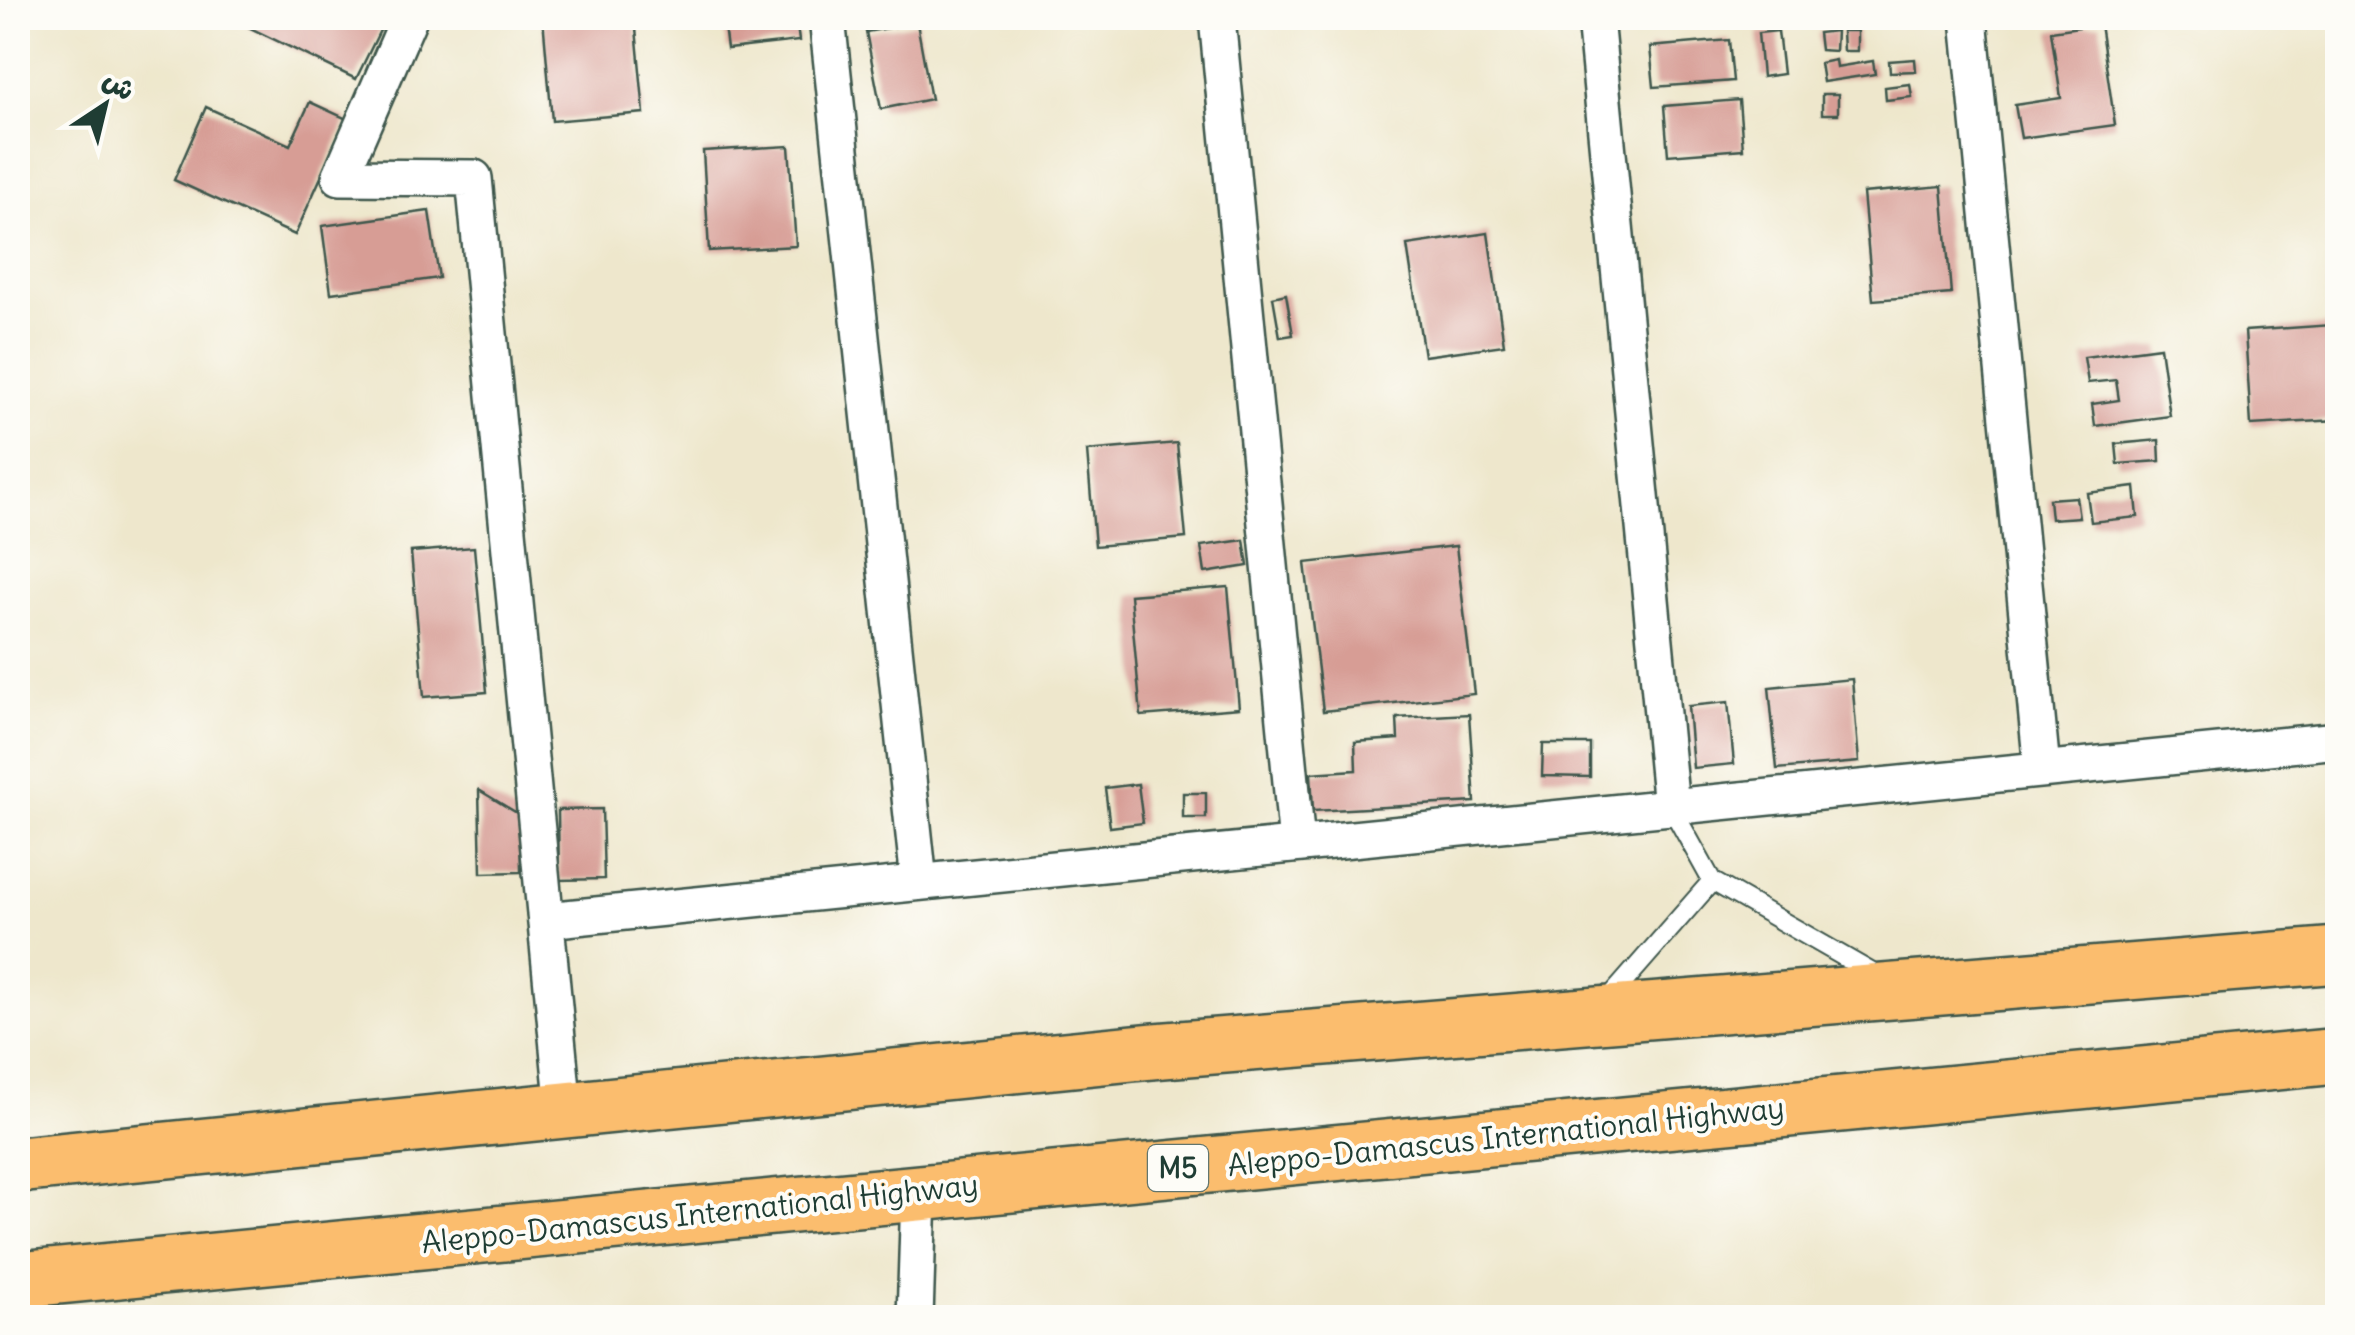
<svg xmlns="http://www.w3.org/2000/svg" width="2355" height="1335" viewBox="0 0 2355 1335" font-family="Delius,'Playpen Sans Arabic',sans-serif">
	<rect width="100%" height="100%" fill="#fdfcf7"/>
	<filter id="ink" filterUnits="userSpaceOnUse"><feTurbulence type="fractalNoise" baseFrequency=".01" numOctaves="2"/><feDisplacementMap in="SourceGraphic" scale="20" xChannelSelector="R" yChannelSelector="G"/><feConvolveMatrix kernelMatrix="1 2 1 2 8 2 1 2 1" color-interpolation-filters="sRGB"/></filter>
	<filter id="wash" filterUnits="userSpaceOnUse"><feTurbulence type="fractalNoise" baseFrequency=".0048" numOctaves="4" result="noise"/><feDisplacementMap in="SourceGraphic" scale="40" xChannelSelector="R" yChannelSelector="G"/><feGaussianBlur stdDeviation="2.25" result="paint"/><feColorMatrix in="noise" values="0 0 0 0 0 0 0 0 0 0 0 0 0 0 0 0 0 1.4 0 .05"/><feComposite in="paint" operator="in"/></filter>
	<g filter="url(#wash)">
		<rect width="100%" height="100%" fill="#eee7cc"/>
		<g id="blocks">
			<g fill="#d79d95">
				<path d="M 252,18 L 386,18 L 356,79 L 248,27 Z"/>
				<path d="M 543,18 L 635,18 L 644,113 L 552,121 Z"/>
				<path d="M 723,18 L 796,18 L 799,41 L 727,49 Z"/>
				<path d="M 917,23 L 931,99 L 881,109 L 866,32 Z"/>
				<path d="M 2100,24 L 2115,125 L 2021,138 L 2015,105 L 2061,98 L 2051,31 Z"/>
				<path d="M 1778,31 L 1783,74 L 1762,77 L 1758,33 Z"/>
				<path d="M 1836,31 L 1835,51 L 1820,50 L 1818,33 Z"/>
				<path d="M 1842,31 L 1857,31 L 1857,51 L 1843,51 Z"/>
				<path d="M 1729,40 L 1733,81 L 1654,87 L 1650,47 Z"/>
				<path d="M 1915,59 L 1916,71 L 1890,72 L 1889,61 Z"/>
				<path d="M 1835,60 L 1836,67 L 1873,61 L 1875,74 L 1823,82 L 1820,63 Z"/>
				<path d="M 1910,84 L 1912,97 L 1886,100 L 1885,87 Z"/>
				<rect x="1822" y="94" width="16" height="20"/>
				<path d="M 1739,100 L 1743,149 L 1668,155 L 1664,106 Z"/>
				<path d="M 310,102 L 347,119 L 295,235 L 174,180 L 206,107 L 290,145 Z"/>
				<path d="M 789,146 L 796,246 L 709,251 L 703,151 Z"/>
				<path d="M 1942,186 L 1951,294 L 1873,300 L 1863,193 Z"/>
				<path d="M 429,211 L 439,278 L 331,293 L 322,226 Z"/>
				<path d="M 1488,233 L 1504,345 L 1424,356 L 1407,245 Z"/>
				<path d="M 1286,294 L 1293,335 L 1280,337 L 1273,297 Z"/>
				<path d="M 2332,325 L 2338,420 L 2251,425 L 2245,331 Z"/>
				<path d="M 2160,347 L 2170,416 L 2095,426 L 2092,404 L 2119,400 L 2116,380 L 2088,383 L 2084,357 Z"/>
				<path d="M 2159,440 L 2160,461 L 2118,464 L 2116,444 Z"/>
				<path d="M 1177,443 L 1186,538 L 1095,546 L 1087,451 Z"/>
				<path d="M 2135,487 L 2138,517 L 2091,522 L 2087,493 Z"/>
				<path d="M 2076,497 L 2079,517 L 2051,519 L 2049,499 Z"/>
				<path d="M 1244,540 L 1248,566 L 1205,573 L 1201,546 Z"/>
				<path d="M 1456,546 L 1474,694 L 1323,711 L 1305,563 Z"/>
				<path d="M 474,547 L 487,692 L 424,697 L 411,552 Z"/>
				<path d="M 1228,587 L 1239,708 L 1141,716 L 1130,595 Z"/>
				<path d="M 1852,679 L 1859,762 L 1777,769 L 1769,687 Z"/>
				<path d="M 1728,702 L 1734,764 L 1693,768 L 1688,706 Z"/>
				<path d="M 1469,714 L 1475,802 L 1313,811 L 1311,773 L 1356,770 L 1355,742 L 1398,739 L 1397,718 Z"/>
				<path d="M 1543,744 L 1590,744 L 1590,777 L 1542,776 Z"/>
				<path d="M 1138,784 L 1143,823 L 1110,827 L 1105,788 Z"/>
				<path d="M 479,790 L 520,815 L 521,872 L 481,873 Z"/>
				<rect x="1183" y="793" width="23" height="25"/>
				<path d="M 602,809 L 604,879 L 559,880 L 558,810 Z"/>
			</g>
		</g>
	</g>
	<g filter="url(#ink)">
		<use href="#blocks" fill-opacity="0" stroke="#3e564b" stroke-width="2.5"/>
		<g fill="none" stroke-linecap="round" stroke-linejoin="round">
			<defs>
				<g id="lane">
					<path d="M 1671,807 L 1712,881"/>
					<path d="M 1607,1001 L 1712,881 L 1881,978"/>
				</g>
				<g id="street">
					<path d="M 409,18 L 340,177 L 474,178 L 564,1110"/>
					<path d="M 827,18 L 919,882"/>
					<path d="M 1217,18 L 1297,844"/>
					<path d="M 1595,18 L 1671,807"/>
					<path d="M 1969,18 L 2042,769"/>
					<path d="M 546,920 L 2338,740"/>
					<path d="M 915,1318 L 919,1193"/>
				</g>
				<g id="highway">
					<path d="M 18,1165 L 1153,1051 L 2338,955"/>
					<path d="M 18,1280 L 2338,1056"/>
				</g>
			</defs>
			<use href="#lane" stroke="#3e564b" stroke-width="22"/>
			<use href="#street" stroke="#3e564b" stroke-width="40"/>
			<use href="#highway" stroke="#3e564b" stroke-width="60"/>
			<path stroke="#3e564b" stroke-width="6" stroke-dasharray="8 8" stroke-linecap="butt" d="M 2331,18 L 2338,47"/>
			<use href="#lane" stroke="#fff" stroke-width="18"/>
			<use href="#street" stroke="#fff" stroke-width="35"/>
			<use href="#highway" stroke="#fbbd6e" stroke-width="55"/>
		</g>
	</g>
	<g text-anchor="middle" stroke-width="8" stroke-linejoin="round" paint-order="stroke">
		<rect fill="#fdfcf7" stroke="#62766e" stroke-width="2.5" x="1148" y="1145" width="60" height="46" rx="8"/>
		<g font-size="28" font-weight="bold" fill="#1f3d34">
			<text x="1178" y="1178">M5</text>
		</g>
		<g font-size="30" fill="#1f3d34" stroke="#fdfcf7">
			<text transform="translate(1506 1137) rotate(-6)" y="10">Aleppo-Damascus International Highway</text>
			<text transform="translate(700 1214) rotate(-6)" y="10">Aleppo-Damascus International Highway</text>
		</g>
	</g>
	<rect width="2355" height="1335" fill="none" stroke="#fdfcf7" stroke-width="60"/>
	<g transform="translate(105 105) rotate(35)" stroke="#fdfcf7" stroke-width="8" paint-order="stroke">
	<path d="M0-8L18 38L0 25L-18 38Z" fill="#1f3d34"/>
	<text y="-15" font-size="28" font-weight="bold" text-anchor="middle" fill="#1f3d34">ش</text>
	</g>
</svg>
